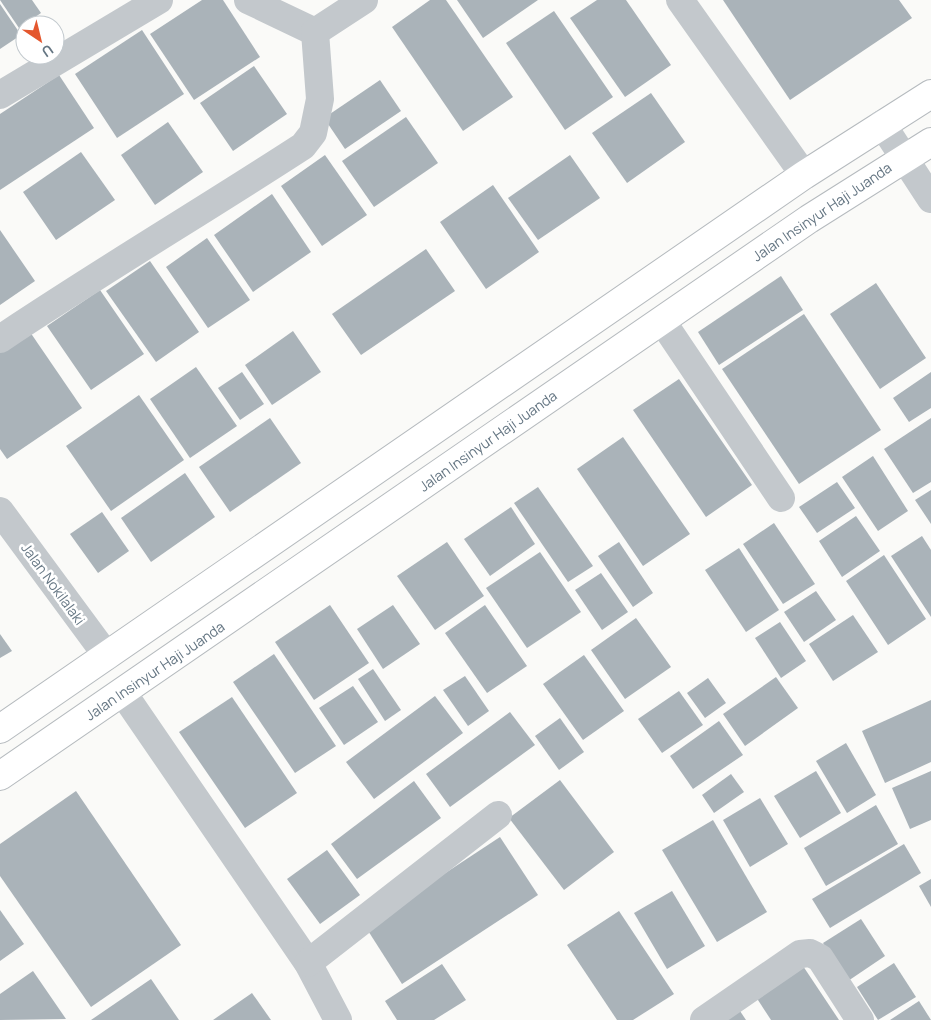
<svg xmlns="http://www.w3.org/2000/svg" width="931" height="1020" viewBox="0 0 931 1020" font-family="Manrope,sans-serif">
	<rect width="100%" height="100%" fill="#fafaf8"/>
	<g fill="#aab3b9">
		<path d="M 0,0 L 32,0 L 41,13 L 19,28 Z"/>
		<path d="M 202,0 L 223,0 L 260,57 L 194,100 L 150,34 Z"/>
		<path d="M 430,0 L 446,0 L 513,97 L 463,131 L 392,27 Z"/>
		<path d="M 457,0 L 538,0 L 483,38 Z"/>
		<path d="M 597,0 L 626,0 L 671,65 L 625,97 L 570,18 Z"/>
		<path d="M 723,0 L 899,0 L 912,18 L 790,100 Z"/>
		<path d="M 0,4 L 21,35 L 0,49 Z"/>
		<path d="M 554,11 L 613,97 L 565,130 L 506,43 Z"/>
		<path d="M 142,30 L 184,94 L 117,138 L 75,74 Z"/>
		<path d="M 254,66 L 287,114 L 233,151 L 200,103 Z"/>
		<path d="M 59,75 L 94,128 L 0,190 L 0,114 Z"/>
		<path d="M 380,80 L 401,111 L 345,149 L 324,118 Z"/>
		<path d="M 651,93 L 685,142 L 627,183 L 592,133 Z"/>
		<path d="M 406,117 L 438,163 L 374,207 L 342,161 Z"/>
		<path d="M 168,122 L 203,172 L 155,205 L 121,155 Z"/>
		<path d="M 81,152 L 115,200 L 56,240 L 23,192 Z"/>
		<path d="M 325,155 L 367,215 L 322,246 L 281,186 Z"/>
		<path d="M 570,155 L 600,198 L 538,240 L 508,198 Z"/>
		<path d="M 493,185 L 539,252 L 486,289 L 440,222 Z"/>
		<path d="M 272,194 L 311,252 L 253,292 L 214,235 Z"/>
		<path d="M 0,230 L 35,281 L 0,305 Z"/>
		<path d="M 207,238 L 250,300 L 208,328 L 166,267 Z"/>
		<path d="M 426,249 L 455,291 L 361,355 L 332,314 Z"/>
		<path d="M 150,261 L 199,332 L 156,362 L 106,291 Z"/>
		<path d="M 781,276 L 803,310 L 719,365 L 698,332 Z"/>
		<path d="M 876,283 L 926,358 L 880,389 L 830,314 Z"/>
		<path d="M 100,290 L 144,354 L 91,390 L 47,326 Z"/>
		<path d="M 804,314 L 881,430 L 799,484 L 722,369 Z"/>
		<path d="M 293,331 L 321,372 L 272,405 L 245,365 Z"/>
		<path d="M 30,332 L 82,408 L 7,459 L 0,449 L 0,352 Z"/>
		<path d="M 196,367 L 237,426 L 190,458 L 150,399 Z"/>
		<path d="M 242,372 L 264,404 L 240,420 L 218,388 Z"/>
		<path d="M 931,372 L 931,408 L 909,422 L 893,398 Z"/>
		<path d="M 679,379 L 752,485 L 706,517 L 633,410 Z"/>
		<path d="M 139,395 L 184,460 L 111,511 L 66,446 Z"/>
		<path d="M 270,418 L 301,463 L 230,512 L 199,467 Z"/>
		<path d="M 931,418 L 931,482 L 913,493 L 884,449 Z"/>
		<path d="M 623,437 L 690,534 L 643,566 L 577,469 Z"/>
		<path d="M 873,456 L 908,511 L 878,531 L 842,477 Z"/>
		<path d="M 185,473 L 215,517 L 151,562 L 121,518 Z"/>
		<path d="M 837,482 L 855,508 L 817,533 L 799,507 Z"/>
		<path d="M 538,487 L 593,566 L 568,582 L 514,503 Z"/>
		<path d="M 931,490 L 931,524 L 915,500 Z"/>
		<path d="M 511,507 L 535,544 L 490,576 L 464,539 Z"/>
		<path d="M 102,512 L 129,551 L 98,573 L 70,534 Z"/>
		<path d="M 856,516 L 880,551 L 842,577 L 819,541 Z"/>
		<path d="M 774,523 L 815,584 L 783,604 L 743,544 Z"/>
		<path d="M 922,536 L 931,550 L 931,617 L 891,556 Z"/>
		<path d="M 447,542 L 484,596 L 435,630 L 397,576 Z"/>
		<path d="M 619,542 L 653,593 L 633,607 L 598,556 Z"/>
		<path d="M 739,548 L 779,610 L 746,632 L 705,570 Z"/>
		<path d="M 540,552 L 581,612 L 527,648 L 486,588 Z"/>
		<path d="M 884,555 L 926,619 L 888,645 L 846,581 Z"/>
		<path d="M 601,573 L 628,612 L 602,630 L 575,590 Z"/>
		<path d="M 816,591 L 836,620 L 804,642 L 784,612 Z"/>
		<path d="M 330,605 L 369,663 L 314,700 L 275,642 Z"/>
		<path d="M 393,605 L 420,644 L 383,669 L 357,629 Z"/>
		<path d="M 485,605 L 527,666 L 487,693 L 445,633 Z"/>
		<path d="M 853,615 L 878,652 L 833,681 L 809,644 Z"/>
		<path d="M 636,618 L 671,667 L 625,699 L 591,650 Z"/>
		<path d="M 780,622 L 806,661 L 781,678 L 755,638 Z"/>
		<path d="M 0,634 L 12,651 L 0,658 Z"/>
		<path d="M 274,654 L 336,746 L 295,773 L 233,682 Z"/>
		<path d="M 584,655 L 624,711 L 583,740 L 543,684 Z"/>
		<path d="M 373,669 L 401,710 L 385,721 L 358,679 Z"/>
		<path d="M 465,676 L 489,711 L 468,726 L 443,690 Z"/>
		<path d="M 776,677 L 798,708 L 745,746 L 723,714 Z"/>
		<path d="M 708,678 L 726,703 L 705,718 L 687,693 Z"/>
		<path d="M 353,686 L 378,722 L 344,745 L 319,708 Z"/>
		<path d="M 679,691 L 703,725 L 662,753 L 638,719 Z"/>
		<path d="M 435,696 L 463,733 L 374,799 L 346,762 Z"/>
		<path d="M 232,697 L 297,793 L 245,828 L 179,732 Z"/>
		<path d="M 931,700 L 931,762 L 885,783 L 862,731 Z"/>
		<path d="M 510,712 L 535,745 L 450,807 L 426,774 Z"/>
		<path d="M 560,718 L 584,752 L 559,770 L 535,736 Z"/>
		<path d="M 719,721 L 743,755 L 693,789 L 670,756 Z"/>
		<path d="M 846,743 L 876,795 L 847,813 L 816,761 Z"/>
		<path d="M 816,771 L 841,813 L 800,838 L 774,796 Z"/>
		<path d="M 931,771 L 931,820 L 910,829 L 892,788 Z"/>
		<path d="M 731,774 L 744,792 L 714,813 L 702,795 Z"/>
		<path d="M 560,780 L 614,852 L 564,890 L 509,818 Z"/>
		<path d="M 414,781 L 441,818 L 357,879 L 331,844 Z"/>
		<path d="M 76,791 L 181,945 L 91,1007 L 0,876 L 0,844 Z"/>
		<path d="M 760,798 L 788,844 L 750,867 L 723,820 Z"/>
		<path d="M 876,805 L 898,844 L 826,886 L 804,848 Z"/>
		<path d="M 713,820 L 767,912 L 717,942 L 662,850 Z"/>
		<path d="M 500,837 L 538,895 L 402,984 L 365,926 Z"/>
		<path d="M 904,844 L 921,873 L 830,928 L 812,899 Z"/>
		<path d="M 327,850 L 360,895 L 320,924 L 287,879 Z"/>
		<path d="M 931,879 L 931,907 L 919,886 Z"/>
		<path d="M 672,891 L 705,946 L 667,969 L 634,913 Z"/>
		<path d="M 0,910 L 24,944 L 0,961 Z"/>
		<path d="M 619,911 L 674,994 L 633,1020 L 617,1020 L 567,945 Z"/>
		<path d="M 861,919 L 885,956 L 848,981 L 823,943 Z"/>
		<path d="M 894,963 L 916,997 L 878,1020 L 857,987 Z"/>
		<path d="M 442,964 L 466,1000 L 434,1020 L 397,1020 L 385,1001 Z"/>
		<path d="M 803,966 L 839,1020 L 771,1020 L 756,997 Z"/>
		<path d="M 33,971 L 66,1019 L 0,1020 L 0,994 Z"/>
		<path d="M 151,979 L 179,1020 L 91,1020 Z"/>
		<path d="M 252,993 L 271,1020 L 213,1020 Z"/>
		<path d="M 919,1001 L 931,1020 L 890,1020 Z"/>
		<path d="M 738,1008 L 746,1020 L 719,1020 Z"/>
	</g>
	<g fill="none" stroke-linecap="round" stroke-linejoin="round">
		<defs>
			<g id="major">
				<path d="M 0,729 L 804,175 L 931,94"/>
				<path d="M 0,776 L 809,219 L 931,142"/>
			</g>
		</defs>
		<use href="#major" stroke="#b5babe" stroke-width="30"/>
		<g stroke="#c3c8cc" stroke-width="28">
			<path d="M 248,0 L 315,32"/>
			<path d="M 680,0 L 804,175"/>
			<path d="M 0,95 L 159,0"/>
			<path d="M 882,124 L 931,199"/>
			<path d="M 662,321 L 781,498"/>
			<path d="M 0,339 C 100,272 203,211 303,146 L 313,133 L 320,99 L 315,32 L 364,0"/>
			<path d="M 0,511 L 107,656"/>
			<path d="M 123,693 L 308,963 L 338,1020"/>
			<path d="M 308,963 L 498,815"/>
			<path d="M 704,1020 L 800,954 L 810,953 L 820,958 L 860,1020"/>
		</g>
		<use href="#major" stroke="#fff" stroke-width="28"/>
	</g>
	<g text-anchor="middle" stroke-width="5" stroke-linejoin="round" paint-order="stroke">
		<g font-size="14" fill="#657683" stroke="#fff">
			<text transform="translate(822 212) rotate(-34)" y="5">Jalan Insinyur Haji Juanda</text>
			<text transform="translate(488 441) rotate(-35)" y="5">Jalan Insinyur Haji Juanda</text>
			<text transform="translate(53 584) rotate(54)" y="5">Jalan Nokilalaki</text>
			<text transform="translate(155 671) rotate(-34)" y="5">Jalan Insinyur Haji Juanda</text>
		</g>
	</g>
	<g transform="translate(40 40) rotate(145)"><circle r="24" fill="#ffffff" stroke="#c1c8cd"/>
	<path d="M0-4L9 19L0 12L-9 19Z" fill="#e4572e"/>
	<text y="-8" font-size="14" font-weight="bold" text-anchor="middle" fill="#657683">U</text>
	</g>
</svg>
